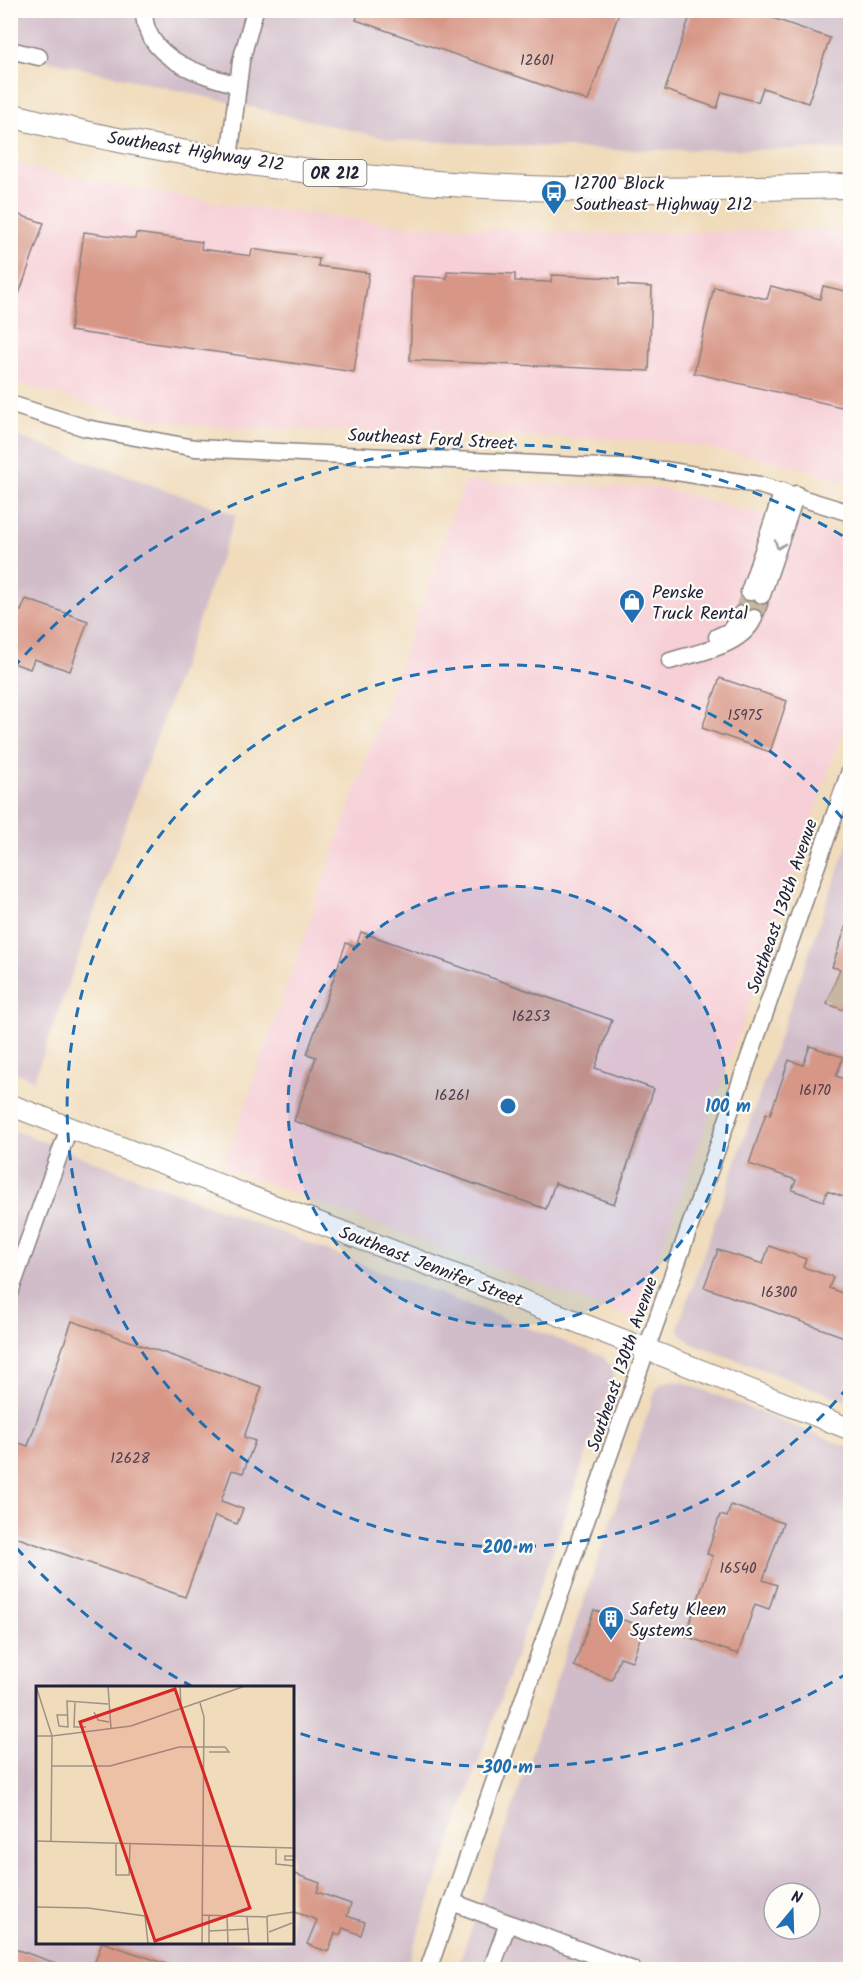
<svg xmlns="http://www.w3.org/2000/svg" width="861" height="1980" viewBox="0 0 861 1980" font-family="Kalam,sans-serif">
	<rect width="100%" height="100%" fill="#fdfcf7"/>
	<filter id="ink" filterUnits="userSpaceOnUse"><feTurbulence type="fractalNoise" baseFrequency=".0167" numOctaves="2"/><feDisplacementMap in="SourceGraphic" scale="12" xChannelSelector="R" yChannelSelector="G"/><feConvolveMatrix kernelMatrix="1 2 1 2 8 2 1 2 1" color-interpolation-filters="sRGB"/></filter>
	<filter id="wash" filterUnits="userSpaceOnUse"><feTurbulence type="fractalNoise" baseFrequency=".008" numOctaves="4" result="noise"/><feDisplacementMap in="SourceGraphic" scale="24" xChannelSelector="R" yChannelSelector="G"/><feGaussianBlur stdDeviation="1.35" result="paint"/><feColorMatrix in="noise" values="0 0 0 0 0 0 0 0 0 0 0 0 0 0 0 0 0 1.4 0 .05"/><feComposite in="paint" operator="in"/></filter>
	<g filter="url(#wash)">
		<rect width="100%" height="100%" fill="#f0dcbb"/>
		<g fill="#f6cfd7">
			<path d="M 11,162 L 62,175 L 225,204 L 395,224 L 597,234 L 850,229 L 850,484 L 809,470 L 705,447 L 643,440 L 214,427 L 123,414 L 11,381 Z"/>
			<path d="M 464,482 L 660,488 L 805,525 L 850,541 L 850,708 L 743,1022 L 637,1315 L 632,1318 L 223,1167 Z"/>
		</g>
		<g fill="#d1bdc9" fill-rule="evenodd">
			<path d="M 11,11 L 850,11 L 850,149 L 616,150 L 393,140 L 11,52 Z"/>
			<path d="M 11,434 L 236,515 L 34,1080 L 11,1071 Z"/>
			<path d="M 850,836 L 850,1402 L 691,1343 L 679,1331 L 679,1324 Z"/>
			<path d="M 10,1129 L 602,1356 L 613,1368 L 614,1375 L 406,1969 L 11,1969 ZM 38,1688 L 292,1688 L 292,1942 L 38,1942 Z"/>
			<path d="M 670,1381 L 683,1382 L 850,1448 L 850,1969 L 457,1970 L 656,1390 L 661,1384 ZM 774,1893 L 810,1893 L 810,1929 L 774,1929 Z"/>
		</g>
		<g id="blocks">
			<g fill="#d79686">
				<path d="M 359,10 L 620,10 L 588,101 L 356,20 Z"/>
				<path d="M 692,10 L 749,10 L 830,38 L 808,103 L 763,88 L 758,102 L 722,92 L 717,108 L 665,90 Z"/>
				<path d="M 10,212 L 44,223 L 12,314 L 10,314 Z"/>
				<path d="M 84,232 L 135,239 L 136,233 L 202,242 L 201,249 L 251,256 L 252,249 L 319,259 L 318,266 L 369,273 L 354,372 L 70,331 Z"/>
				<path d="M 447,271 L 515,274 L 515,281 L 551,282 L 552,275 L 619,278 L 619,285 L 652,287 L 649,371 L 410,360 L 413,276 L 447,278 Z"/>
				<path d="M 771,286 L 820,299 L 823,286 L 850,292 L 850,409 L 694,373 L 714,287 L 767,299 Z"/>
				<path d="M 26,599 L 88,621 L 70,671 L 34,659 L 30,669 L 10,662 L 10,607 L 21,611 Z"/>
				<path d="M 742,600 L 754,601 L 759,605 L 768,603 L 764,616 L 759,609 L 750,608 L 741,604 Z"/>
				<path d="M 720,678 L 787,701 L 770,752 L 702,728 Z"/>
				<path d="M 849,918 L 850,918 L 850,1012 L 827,1004 L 840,969 L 832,967 Z"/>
				<path d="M 361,932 L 612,1020 L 595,1068 L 654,1089 L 614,1204 L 555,1183 L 546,1209 L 294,1121 L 316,1057 L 307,1054 L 346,943 L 356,947 Z"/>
				<path d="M 810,1046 L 843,1057 L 836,1076 L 850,1081 L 850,1199 L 827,1191 L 824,1201 L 792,1190 L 796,1180 L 749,1164 L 766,1113 L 770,1115 L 789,1060 L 803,1065 Z"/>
				<path d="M 769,1246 L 806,1259 L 803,1267 L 833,1277 L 829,1288 L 850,1296 L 850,1339 L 704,1287 L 718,1250 L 763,1264 Z"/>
				<path d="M 72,1321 L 262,1387 L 244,1437 L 255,1441 L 243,1473 L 232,1470 L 221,1501 L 243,1509 L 237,1524 L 215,1516 L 185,1597 L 10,1535 L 10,1449 L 13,1441 L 28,1446 Z"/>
				<path d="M 731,1505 L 783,1523 L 763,1580 L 777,1585 L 769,1609 L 755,1604 L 738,1654 L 685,1636 L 713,1556 L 707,1554 L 720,1515 L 727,1517 Z"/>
				<path d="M 594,1610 L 644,1627 L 632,1661 L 620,1657 L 612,1680 L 574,1666 Z"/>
				<path d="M 292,1873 L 320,1883 L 317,1892 L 351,1904 L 347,1916 L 365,1922 L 361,1935 L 343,1928 L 340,1935 L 335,1933 L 328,1952 L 307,1944 L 317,1920 L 292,1911 Z"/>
				<path d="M 102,1942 L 178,1968 L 177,1970 L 92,1970 Z"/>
				<path d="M 15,1949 L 70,1968 L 70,1970 L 10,1970 Z"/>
			</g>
		</g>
	</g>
	<g filter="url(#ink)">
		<use href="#blocks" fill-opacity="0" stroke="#897f7b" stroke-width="1.5"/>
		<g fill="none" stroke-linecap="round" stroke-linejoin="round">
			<g stroke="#c7b7a1" stroke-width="16" stroke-dasharray="16 8" stroke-linecap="butt">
				<path d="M 741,614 L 749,592"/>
				<path d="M 754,618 L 762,595"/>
				<path d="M 837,978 L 850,983"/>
				<path d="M 831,993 L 850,1001"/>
			</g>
			<defs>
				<g id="minor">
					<path d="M 144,10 C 143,59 202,75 238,85"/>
					<path d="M 10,50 L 39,57"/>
					<path d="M 229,159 L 241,61 L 255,10"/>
					<path d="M 10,404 L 86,428 L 195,448 L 664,470 L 759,485 L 850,513"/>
					<path d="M 749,592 L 783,491"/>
					<path d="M 762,595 L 796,494"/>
					<path d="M 717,637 L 730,631 L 741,614"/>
					<path d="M 670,661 C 698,652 741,647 754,618"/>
					<path d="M 10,1292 L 69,1128"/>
					<path d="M 452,1902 L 633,1970"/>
					<path d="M 428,1970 L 850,771"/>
					<path d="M 491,1970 L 508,1923"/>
				</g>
				<path id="major" d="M 10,1105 L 516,1298 L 850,1429"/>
				<path id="highway" d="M 10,115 C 215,168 430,190 641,190 C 711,190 781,187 850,186"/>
			</defs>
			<use href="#minor" stroke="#897f7b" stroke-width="19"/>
			<use href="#major" stroke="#897f7b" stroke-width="23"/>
			<use href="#highway" stroke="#897f7b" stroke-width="26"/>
			<use href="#minor" stroke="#fff" stroke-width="16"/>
			<use href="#major" stroke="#fff" stroke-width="21"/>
			<use href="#highway" stroke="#fff" stroke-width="24"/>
		</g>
		<defs><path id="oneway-chevron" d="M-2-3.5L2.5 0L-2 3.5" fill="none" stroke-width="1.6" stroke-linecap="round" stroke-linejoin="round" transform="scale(1.5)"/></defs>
		<use stroke="#9c9ca7" href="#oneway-chevron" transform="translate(779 545) rotate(109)"/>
	</g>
	<circle cx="508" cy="1106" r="220" fill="#1f6fb2" fill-opacity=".12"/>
	<g fill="none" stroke="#1f6fb2" stroke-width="3" stroke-dasharray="10 8">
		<circle cx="508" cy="1106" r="220"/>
		<path d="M848 1387A441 441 0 1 1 848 825"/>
		<path d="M848 1673A661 661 0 0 1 293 1731M193 1687A661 661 0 0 1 13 1544M13 668A661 661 0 0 1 848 539"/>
	</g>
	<defs>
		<symbol id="bus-pin" viewBox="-11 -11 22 30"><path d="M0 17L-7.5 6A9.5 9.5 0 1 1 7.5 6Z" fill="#1f6fb2" stroke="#fdfcf7"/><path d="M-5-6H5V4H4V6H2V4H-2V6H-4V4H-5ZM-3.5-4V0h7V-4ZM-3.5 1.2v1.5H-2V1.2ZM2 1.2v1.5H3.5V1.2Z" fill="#fff"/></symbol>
		<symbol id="shop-pin" viewBox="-11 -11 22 30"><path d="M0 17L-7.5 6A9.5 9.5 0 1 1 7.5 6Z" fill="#1f6fb2" stroke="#fdfcf7"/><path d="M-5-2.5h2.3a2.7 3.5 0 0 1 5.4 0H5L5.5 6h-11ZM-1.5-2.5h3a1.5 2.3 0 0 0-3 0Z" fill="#fff"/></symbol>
		<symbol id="building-pin" viewBox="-11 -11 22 30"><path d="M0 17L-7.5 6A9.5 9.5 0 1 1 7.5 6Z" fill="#1f6fb2" stroke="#fdfcf7"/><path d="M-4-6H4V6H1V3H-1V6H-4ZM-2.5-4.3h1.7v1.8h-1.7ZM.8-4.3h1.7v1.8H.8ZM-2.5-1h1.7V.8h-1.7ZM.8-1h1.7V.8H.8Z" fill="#fff"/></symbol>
	</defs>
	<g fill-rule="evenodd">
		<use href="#bus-pin" x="539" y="178" width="30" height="40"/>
		<use href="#shop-pin" x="617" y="587" width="30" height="40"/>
		<use href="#building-pin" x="596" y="1604" width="30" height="40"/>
	</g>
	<g text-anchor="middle" stroke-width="4.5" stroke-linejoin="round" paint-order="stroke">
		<g font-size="15" fill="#4f3f4e">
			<text x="537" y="65">12601</text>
			<text x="745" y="720">15975</text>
			<text x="531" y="1021">16253</text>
			<text x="815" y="1095">16170</text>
			<text x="452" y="1100">16261</text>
			<text x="779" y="1297">16300</text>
			<text x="130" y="1463">12628</text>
			<text x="738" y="1573">16540</text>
		</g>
		<rect fill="#fdfcf7" stroke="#646373" stroke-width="1.5" x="303.5" y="160" width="63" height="26" rx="4.5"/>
		<g font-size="16" font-weight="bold" fill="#22223b">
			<text x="335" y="179">OR 212</text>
		</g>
		<g font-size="18" fill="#22223b" stroke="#fdfcf7">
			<text transform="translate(196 151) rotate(9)" y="6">Southeast Highway 212</text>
			<text transform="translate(431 439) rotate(3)" y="6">Southeast Ford Street</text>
			<text transform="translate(782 906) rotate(-71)" y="6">Southeast 130th Avenue</text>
			<text transform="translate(431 1266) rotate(21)" y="6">Southeast Jennifer Street</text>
			<text transform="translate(622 1364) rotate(-71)" y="6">Southeast 130th Avenue</text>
		</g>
		<g font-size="18" fill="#22223b" stroke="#fdfcf7" text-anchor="start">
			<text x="574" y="189">12700 Block<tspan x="574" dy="21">Southeast Highway 212</tspan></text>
			<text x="652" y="598">Penske<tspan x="652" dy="21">Truck Rental</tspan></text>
			<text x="630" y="1615">Safety Kleen<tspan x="630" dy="21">Systems</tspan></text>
		</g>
	</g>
	<g transform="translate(36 1686)">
		<rect width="258" height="258" fill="#f0dcbb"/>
		<path fill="none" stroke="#9e9288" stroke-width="1.5" d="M 0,0 L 16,50M 72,0 L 75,43M 144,0 L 145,22M 39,16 L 38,41 L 50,41M 164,17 L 168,31 L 166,258M 58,26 L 62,34 L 73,36M 32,29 L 21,29 L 23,40 L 32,41 L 31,15 L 72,18M 0,50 L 16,50 L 15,155M 16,50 L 95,40 L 209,0M 173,66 L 193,66 L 189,61M 15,80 L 74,80 L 143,61 L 189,61M 0,155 L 258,162M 80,158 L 80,189 L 93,189 L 94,158M 240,163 L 240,178 L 258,180M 258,170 L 249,170 L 249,174 L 258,174M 0,221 L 52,222 L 109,230 L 112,258M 166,229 L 231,231 L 232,258M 191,230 L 192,258M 231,230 L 258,226M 211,231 L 213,258M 173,245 L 213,243M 233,246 L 256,237M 173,258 L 173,229"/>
		<path fill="#d62828" fill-opacity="0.15" stroke="#d62828" stroke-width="3" d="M 139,3 L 214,222 L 119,255 L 44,36 Z"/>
		<rect width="258" height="258" fill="none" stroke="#22223b" stroke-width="3"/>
	</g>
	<circle cx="508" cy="1106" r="9" fill="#1f6fb2" stroke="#fdfcf7" stroke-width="3"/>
	<g font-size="18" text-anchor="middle" font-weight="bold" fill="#1f6fb2" stroke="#fdfcf7" stroke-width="4.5" stroke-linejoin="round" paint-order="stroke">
		<text x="728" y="1112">100 m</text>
		<text x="508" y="1553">200 m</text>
		<text x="508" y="1773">300 m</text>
	</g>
	<rect width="861" height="1980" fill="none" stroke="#fdfcf7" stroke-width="36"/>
	<g transform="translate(792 1911) rotate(19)"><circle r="28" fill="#fdfcf7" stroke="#a5a5ac" stroke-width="1.5"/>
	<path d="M0-4.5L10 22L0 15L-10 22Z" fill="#1f6fb2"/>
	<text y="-9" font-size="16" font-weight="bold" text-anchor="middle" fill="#22223b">N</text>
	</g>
</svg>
